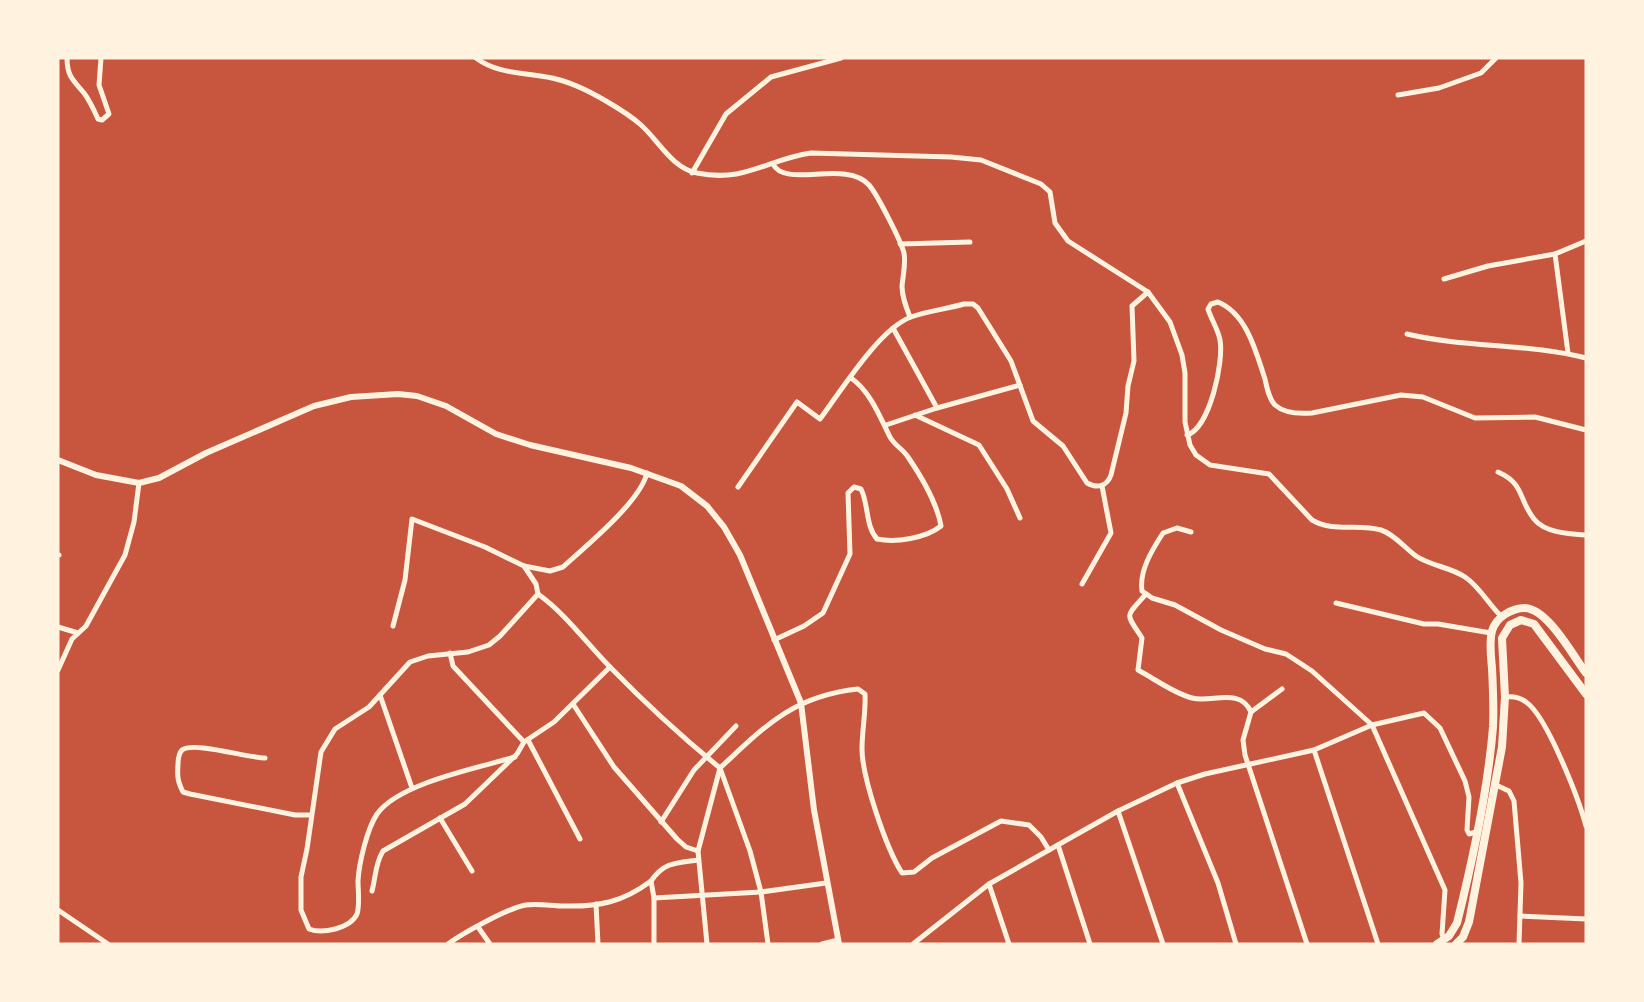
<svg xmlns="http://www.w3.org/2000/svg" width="1644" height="1002" viewBox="0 0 1644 1002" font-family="Helvetica,sans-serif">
	<rect width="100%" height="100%" fill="#c8553d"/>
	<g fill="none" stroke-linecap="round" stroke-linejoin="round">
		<g stroke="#fff3e0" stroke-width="5">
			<path d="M 67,58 C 67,76 73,80 84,93 C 90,101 94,110 98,119 L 102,120 L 109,114 L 99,85 L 101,58"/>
			<path d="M 476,58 C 499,75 525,72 552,78 C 571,82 589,91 606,101 C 618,108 631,116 641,125 C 659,141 672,168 697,173 C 745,183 768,159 811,153 L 951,157 L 981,160 L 1041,184 L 1050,192 L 1055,223 L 1068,241 L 1148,292 L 1170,322 L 1182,355 L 1185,373 L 1185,422 L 1190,445 L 1196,455 L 1210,465 L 1269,474 L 1312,520 C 1334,533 1358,523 1381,530 C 1394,534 1405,548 1416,556 C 1431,566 1450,567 1465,577 C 1480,587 1489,605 1502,617"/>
			<path d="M 1398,95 L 1439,88 L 1481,73 L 1496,58"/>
			<path d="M 773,164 C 785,189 846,159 869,185 C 877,194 901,241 904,253 C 906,264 903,275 902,286 C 902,297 906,307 910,317"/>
			<path d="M 692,173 L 726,114 L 771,77 L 841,58"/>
			<path d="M 900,244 L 970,242"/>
			<path d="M 1555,254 L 1568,353"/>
			<path d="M 1444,279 L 1488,266 L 1555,254 L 1586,241"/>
			<path d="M 893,328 L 937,408"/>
			<path d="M 1407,334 C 1466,348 1527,343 1586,358"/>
			<path d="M 915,415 L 979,445 L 1007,489 L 1020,518"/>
			<path d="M 886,425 L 937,408 L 1020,385"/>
			<path d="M 1187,435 C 1210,428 1224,361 1220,340 C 1218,329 1211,319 1208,309 L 1211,304 L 1218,302 C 1247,314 1256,352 1265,379 C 1267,388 1269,399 1275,405 C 1284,413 1300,414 1312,413 L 1401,395 L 1423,397 L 1475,418 L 1535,417 L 1586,430"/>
			<path d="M 1498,472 C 1525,484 1518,499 1534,519 C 1545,533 1570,534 1586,535"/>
			<path d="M 738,487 L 797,402 L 820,419 C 841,391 879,329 911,317 C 927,311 947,309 964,304 L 973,304 L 978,308 L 1011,361 L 1033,421 L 1063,446 L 1087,483 C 1098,489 1107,486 1111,475 L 1126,413 L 1128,386 L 1134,361 L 1132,306 L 1148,292"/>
			<path d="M 1191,532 L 1177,528 L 1163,533 C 1152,550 1139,571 1142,591 L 1152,598 L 1175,605 L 1221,630 L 1265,649 L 1286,654 L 1312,671 L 1372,725 L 1445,890 L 1442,934 L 1444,939"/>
			<path d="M 58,555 L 59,555"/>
			<path d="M 1082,584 L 1111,533 L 1102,486"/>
			<path d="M 538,594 C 567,615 586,643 611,668 C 645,703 682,737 720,768 L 698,851 L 707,944"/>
			<path d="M 1146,594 C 1125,618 1125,612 1142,638 L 1138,670 C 1155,679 1173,693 1192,698 C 1212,703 1240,687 1251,712 L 1243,740 L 1245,755 L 1307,944"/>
			<path d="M 1336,603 L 1424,624 L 1438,624 L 1491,633"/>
			<path d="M 393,626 L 405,580 L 412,519 L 485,547 L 524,566 L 550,571 L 563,567 C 586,546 640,502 647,473"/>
			<path d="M 58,627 L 78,633"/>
			<path d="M 774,640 L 804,626 L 823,613 L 850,554 L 848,493 L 854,487 L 861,489 C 869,505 865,525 877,539 C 896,543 926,538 941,526 C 937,503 921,476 908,457 C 903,449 894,445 890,437 C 880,417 870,391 851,378"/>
			<path d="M 450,653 L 453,666 L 524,742"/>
			<path d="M 58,670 L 72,639 L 86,626 L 125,555 L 134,522 L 139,483"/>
			<path d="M 380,695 L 412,788"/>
			<path d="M 1505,697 C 1513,696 1520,697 1526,702 C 1547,716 1579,800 1586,826"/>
			<path d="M 573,704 L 614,767 L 677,839 L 686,847 L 698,851"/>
			<path d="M 1251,712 L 1282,689"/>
			<path d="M 528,740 L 580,839"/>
			<path d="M 1314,750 L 1378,944"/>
			<path d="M 515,757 C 478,768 399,783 377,814 C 367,829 359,863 358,881 C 358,890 360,905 357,914 C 350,929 322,934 309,929 L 301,910 L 301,877 L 307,849 L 321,752 L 335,729 L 369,707 L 410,662 L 428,656 L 468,652 L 489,645 L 500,636 L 538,594 L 536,584 L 524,566"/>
			<path d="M 265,758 C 247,758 194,741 182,750 C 178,754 178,760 178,765 C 177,777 178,782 183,792 L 190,794 L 295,815 L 311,815"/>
			<path d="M 1177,783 L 1218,883 L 1236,944"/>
			<path d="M 1496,785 L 1509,791 L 1514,801 L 1521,883 L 1519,944"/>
			<path d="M 1118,811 L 1163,944"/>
			<path d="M 440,818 L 472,871"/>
			<path d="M 661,822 L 694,770 L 736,726"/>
			<path d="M 1058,845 L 1090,944"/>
			<path d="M 989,884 L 1009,944"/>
			<path d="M 372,891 C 376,876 375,864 383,851 L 465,804 L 517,754 L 524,742 L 554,722 L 610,667"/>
			<path d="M 654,898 L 761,892 L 826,883"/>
			<path d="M 596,904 L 598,944"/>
			<path d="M 58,910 L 108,944"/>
			<path d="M 1520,916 L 1586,919"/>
			<path d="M 478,927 L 490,944"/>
			<path d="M 448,944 C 463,933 508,908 526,905 C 538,903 552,906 564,906 C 599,907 623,902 651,881"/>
			<path d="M 654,944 L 654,898 L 651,881 C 664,862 676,863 698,860"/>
			<path d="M 768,944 L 761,892 L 750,851 L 720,768 C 765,726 793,696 858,689 L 865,694 C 866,712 862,730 862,749 C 862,777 886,848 902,873 L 914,872 L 932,858 L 1001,821 L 1029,825 L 1041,837 L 1049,850"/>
			<path d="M 822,944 L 838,940"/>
			<path d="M 913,944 L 989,884 L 1118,811 L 1177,783 L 1205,774 L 1314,750 L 1372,725 L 1424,713 L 1440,728 L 1465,781 L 1469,797 L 1467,830 L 1469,834 L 1476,832"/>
		</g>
		<path stroke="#fff3e0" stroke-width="6" d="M 58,460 L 96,475 L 139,483 L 159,478 L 206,453 L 314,406 L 351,397 L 398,394 L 417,396 L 446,406 L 496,434 L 530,445 L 631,468 L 681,486 L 707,506 L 724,527 L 740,555 L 801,703 L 814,810 L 839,944"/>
		<g stroke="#fff3e0" stroke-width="8">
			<path d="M 1437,944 L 1449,936 L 1457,923 C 1472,863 1488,789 1493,727 C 1494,708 1493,688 1492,668 C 1491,657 1489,643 1492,631 C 1496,617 1512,608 1525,608 C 1548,609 1573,656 1586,673"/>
			<path d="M 1456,944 L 1463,937 L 1469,922 L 1502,747 L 1505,697 L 1502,638 L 1510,625 L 1521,620 L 1534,624 L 1586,694"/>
		</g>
	</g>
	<rect width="1644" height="1002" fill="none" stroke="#fff3e0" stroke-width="119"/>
</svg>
